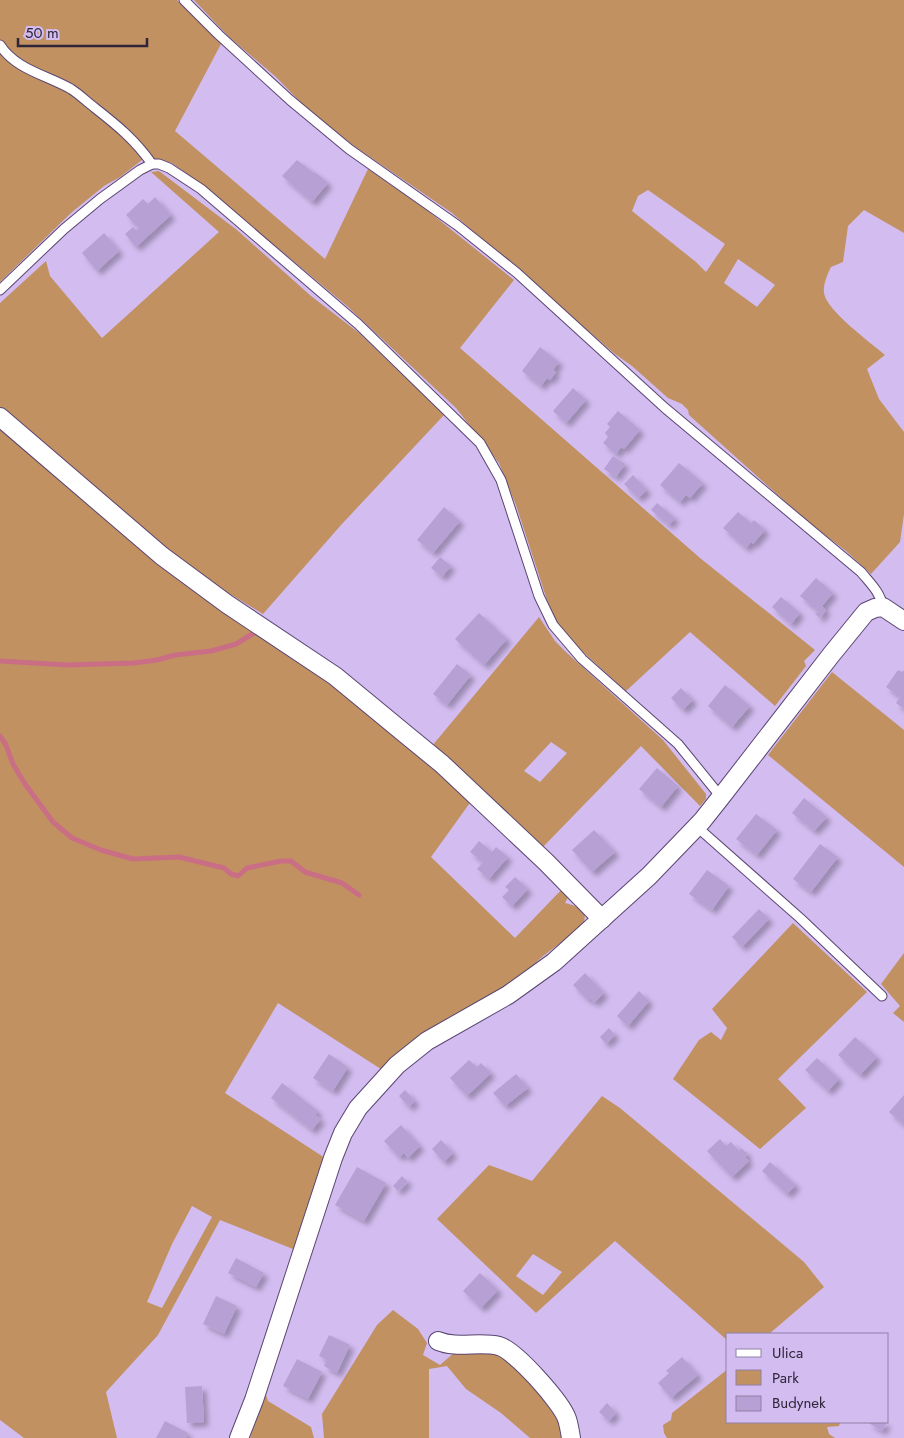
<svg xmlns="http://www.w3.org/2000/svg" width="904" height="1438" viewBox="0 0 904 1438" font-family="Jost,sans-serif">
	<defs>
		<filter id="shadow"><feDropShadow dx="4.5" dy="4.5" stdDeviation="2.5" flood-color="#0004"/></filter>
	</defs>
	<rect width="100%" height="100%" fill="#d3bcf0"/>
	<g fill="#c19161" fill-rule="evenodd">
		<path d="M 0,0 L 177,0 L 221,44 L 175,131 L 325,259 L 368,169 L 423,207 L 514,280 L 460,348 L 700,558 L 815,650 L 804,661 L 806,666 L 775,706 L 690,632 L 626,691 L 584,653 L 558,626 L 547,600 L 516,505 L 499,463 L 456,408 L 347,306 L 212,193 L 172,163 L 154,159 L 142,160 L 120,177 L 104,186 L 71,213 L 0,282 Z"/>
		<path d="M 194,0 L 904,0 L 904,233 L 864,210 L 848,226 L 843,262 L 831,267 C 827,275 823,285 824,293 C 826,310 871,343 885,355 L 867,369 L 879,399 L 904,432 L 904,514 L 900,542 L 871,574 L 846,551 L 808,522 L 689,415 L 688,410 L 682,404 L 668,398 L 632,366 L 615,354 L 452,213 L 354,146 L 309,111 L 276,77 L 229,37 ZM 648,190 L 725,244 L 706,272 L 696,262 L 632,211 L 638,196 ZM 738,259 L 775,285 L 757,307 L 724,283 Z"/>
		<path d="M 159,171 L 237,230 L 311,296 L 359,333 L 444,415 L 341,525 L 263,614 L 205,579 L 152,538 L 0,408 L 0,303 L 46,261 L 50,276 L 102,338 L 219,232 L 151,172 Z"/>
		<path d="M 0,426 L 240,620 L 340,690 L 472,800 L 431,857 L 515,938 L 565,886 L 571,892 L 565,903 C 579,907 590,909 582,927 L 543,956 L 530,968 L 503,988 L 441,1023 L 404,1048 L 384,1071 L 278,1003 L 225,1093 L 325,1158 L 298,1251 L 220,1220 L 158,1335 L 106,1392 L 117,1438 L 24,1438 L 0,1420 ZM 192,1206 L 212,1217 L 162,1308 L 147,1302 L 172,1244 Z"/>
		<path d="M 539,617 L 555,641 L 567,653 L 663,740 L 706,794 L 706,799 L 700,806 L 641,746 L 541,849 L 461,769 L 432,746 ZM 551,742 L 567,753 L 540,782 L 524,771 Z"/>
		<path d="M 832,672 L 904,730 L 904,867 L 768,755 Z"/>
		<path d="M 793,923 L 867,992 L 778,1079 L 806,1108 L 760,1149 L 673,1079 L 699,1040 L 711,1032 L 721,1040 L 727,1028 L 712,1009 Z"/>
		<path d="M 904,953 L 904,1022 L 893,1013 L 900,1006 L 881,984 Z"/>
		<path d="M 602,1096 L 620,1108 L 804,1262 L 824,1287 L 769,1334 L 728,1334 L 728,1341 L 615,1241 L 536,1313 L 437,1219 L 489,1165 L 532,1181 ZM 533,1254 L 562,1272 L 543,1295 L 516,1276 Z"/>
		<path d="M 393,1310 L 418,1329 L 427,1343 L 423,1355 L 440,1365 L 455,1352 L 499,1351 L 556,1403 L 569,1438 L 530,1438 L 501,1413 L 466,1389 L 447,1366 L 429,1369 L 429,1438 L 324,1438 L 322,1414 L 377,1325 Z"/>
		<path d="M 728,1369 L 728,1422 L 840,1422 L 839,1426 L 827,1427 L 829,1434 L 835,1438 L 667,1438 L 664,1433 L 663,1425 L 671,1420 L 672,1413 Z"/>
		<path d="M 265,1392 L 268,1401 L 311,1427 L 314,1438 L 250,1438 Z"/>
	</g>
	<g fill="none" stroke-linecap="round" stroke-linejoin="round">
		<g stroke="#ca6e85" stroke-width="5">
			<path d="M 0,661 L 67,665 L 134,663 L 157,660 L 175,655 L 211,651 L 236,644 L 254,633"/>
			<path d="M 0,736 L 6,745 L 13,764 L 25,784 L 53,822 L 72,838 L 101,850 L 133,859 L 179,857 L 224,868 L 231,874 L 238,876 L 247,868 L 281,861 L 291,861 L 305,872 L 342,883 L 359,895"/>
		</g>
	</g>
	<g fill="#b7a0d3" filter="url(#shadow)">
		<path d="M 297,160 L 314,173 L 315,172 L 328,183 L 312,202 L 282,176 Z"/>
		<path d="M 155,197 L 171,215 L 136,247 L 125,234 L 133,227 L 136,230 L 139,228 L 126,215 L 143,199 L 148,204 Z"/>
		<path d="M 104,233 L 119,251 L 97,271 L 82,253 Z"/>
		<path d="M 540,347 L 559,362 L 553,370 L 556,372 L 550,380 L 547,378 L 541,386 L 522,371 Z"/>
		<path d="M 573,388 L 586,400 L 566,423 L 553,411 Z"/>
		<path d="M 618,411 L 640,430 L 624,449 L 621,447 L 616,454 L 603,443 L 608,437 L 605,433 L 610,427 L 607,424 Z"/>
		<path d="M 613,456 L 625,464 L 616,477 L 604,469 Z"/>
		<path d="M 679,463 L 703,483 L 690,498 L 686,495 L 680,502 L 660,485 Z"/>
		<path d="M 633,475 L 647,490 L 638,498 L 624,484 Z"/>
		<path d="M 657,503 L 675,518 L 669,525 L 651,510 Z"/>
		<path d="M 444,507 L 460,521 L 433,553 L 417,540 Z"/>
		<path d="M 738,512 L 751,523 L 754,520 L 765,530 L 753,544 L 751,542 L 746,548 L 723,528 Z"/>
		<path d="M 440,557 L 451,566 L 442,577 L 431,568 Z"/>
		<path d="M 816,578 L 833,593 L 822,606 L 826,610 L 820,618 L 815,614 L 818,611 L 800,596 Z"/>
		<path d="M 781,597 L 800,613 L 791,624 L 772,607 Z"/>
		<path d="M 479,613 L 507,639 L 484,665 L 455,639 Z"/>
		<path d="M 457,664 L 471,675 L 447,705 L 433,694 Z"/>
		<path d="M 898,670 L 902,672 L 904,670 L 904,709 L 896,703 L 900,697 L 886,687 Z"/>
		<path d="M 725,685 L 750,706 L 732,727 L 708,706 Z"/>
		<path d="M 681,688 L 693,700 L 683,710 L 671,698 Z"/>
		<path d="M 657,768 L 678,786 L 661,807 L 639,789 Z"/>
		<path d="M 804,798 L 827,817 L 814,831 L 792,813 Z"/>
		<path d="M 756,814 L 777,830 L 757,855 L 736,839 Z"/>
		<path d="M 594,830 L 615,852 L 592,872 L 572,850 Z"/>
		<path d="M 479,841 L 492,852 L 496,847 L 508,857 L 489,879 L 477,869 L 483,862 L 470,852 Z"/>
		<path d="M 820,844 L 838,857 L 811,892 L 793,879 Z"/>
		<path d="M 707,870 L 729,886 L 712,910 L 689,894 Z"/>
		<path d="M 515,877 L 528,889 L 512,906 L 502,897 L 509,890 L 505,887 Z"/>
		<path d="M 759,909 L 769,919 L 742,947 L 732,937 Z"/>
		<path d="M 585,973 L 604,993 L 594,1003 L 590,998 L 588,1000 L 573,985 Z"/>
		<path d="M 639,991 L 649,1001 L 628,1026 L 617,1016 Z"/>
		<path d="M 609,1028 L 615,1035 L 606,1044 L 600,1037 Z"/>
		<path d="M 855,1037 L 877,1057 L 860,1075 L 838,1055 Z"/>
		<path d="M 329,1054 L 348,1067 L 333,1091 L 313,1078 Z"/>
		<path d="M 817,1058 L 839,1079 L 828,1091 L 805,1070 Z"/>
		<path d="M 469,1060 L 477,1067 L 481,1063 L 491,1073 L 467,1096 L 450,1078 Z"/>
		<path d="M 516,1074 L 528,1088 L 505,1106 L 493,1093 Z"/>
		<path d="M 282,1083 L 318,1111 L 315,1115 L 321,1119 L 312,1130 L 271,1098 Z"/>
		<path d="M 405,1090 L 415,1101 L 409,1107 L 399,1096 Z"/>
		<path d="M 904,1095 L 904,1125 L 889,1112 Z"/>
		<path d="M 401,1125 L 420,1146 L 408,1158 L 404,1153 L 399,1157 L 384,1141 Z"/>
		<path d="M 720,1139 L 726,1146 L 731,1142 L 739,1151 L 741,1148 L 748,1154 L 745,1157 L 749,1161 L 732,1177 L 707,1151 Z"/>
		<path d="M 441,1140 L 453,1153 L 444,1162 L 432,1149 Z"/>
		<path d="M 770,1162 L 796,1185 L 787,1194 L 762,1171 Z"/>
		<path d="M 357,1167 L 386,1183 L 364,1221 L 335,1205 Z"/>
		<path d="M 402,1176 L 408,1182 L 398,1191 L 393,1186 Z"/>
		<path d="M 236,1258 L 264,1273 L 256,1287 L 228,1273 Z"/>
		<path d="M 480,1273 L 498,1290 L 481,1308 L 463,1291 Z"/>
		<path d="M 216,1296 L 237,1306 L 224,1334 L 203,1324 Z"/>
		<path d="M 329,1335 L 350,1345 L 337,1373 L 324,1366 L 327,1360 L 319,1356 Z"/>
		<path d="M 682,1357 L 698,1375 L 671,1398 L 658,1383 L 669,1373 L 666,1371 Z"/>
		<path d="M 297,1359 L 322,1372 L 308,1399 L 283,1386 Z"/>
		<path d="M 202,1386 L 204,1422 L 187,1423 L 185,1387 Z"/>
		<path d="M 607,1403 L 616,1413 L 609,1421 L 599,1412 Z"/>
		<path d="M 165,1421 L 188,1433 L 186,1438 L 156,1438 Z"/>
		<path d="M 867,1422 L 887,1422 L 882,1431 Z"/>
	</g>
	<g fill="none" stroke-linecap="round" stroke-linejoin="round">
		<defs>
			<g id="service">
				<path d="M 184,0 L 219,35 L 290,100 L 349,149 L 457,225 L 517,273 L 665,408 L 861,572 C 871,584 880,592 883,607"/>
				<path d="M 0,45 C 16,70 47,75 71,89 C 79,94 87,102 95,108 C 118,126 135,140 152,164"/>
				<path d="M 0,290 L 64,229 L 100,199 L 140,170 L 152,164 L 159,164 L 169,168 L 201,189 L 358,324 L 480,443 L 501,480 L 539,596 L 553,625 L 582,659 L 678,744 L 721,797"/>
				<path d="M 696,826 L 800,918 L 882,996"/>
			</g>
			<g id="minor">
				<path d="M 0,417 L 162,556 L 227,604 L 335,676 L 409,737 L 442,764 L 546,862 L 602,919"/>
				<path d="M 438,1341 C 457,1349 479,1341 499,1346 C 515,1350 562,1403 567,1419 C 569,1425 570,1432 571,1438"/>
				<path d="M 239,1438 L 254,1400 L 333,1158 L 343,1133 L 358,1108 L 397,1065 L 427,1041 L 508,995 L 554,962 L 649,876 L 702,821 L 721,797 L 831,655 L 866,612 L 875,608 L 883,607 L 904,621"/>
			</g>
		</defs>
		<use href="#service" stroke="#5a4572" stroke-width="11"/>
		<use href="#minor" stroke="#5a4572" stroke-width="20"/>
		<use href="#service" stroke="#fff" stroke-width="9"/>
		<use href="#minor" stroke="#fff" stroke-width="18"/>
	</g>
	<rect x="726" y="1333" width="162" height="90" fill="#d3bcf0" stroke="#9180a7"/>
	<rect x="736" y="1349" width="25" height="8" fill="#ffffff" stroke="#9180a7"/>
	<text x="772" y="1358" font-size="15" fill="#2e2539">Ulica</text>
	<rect x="736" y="1370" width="25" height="15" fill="#c19161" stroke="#9180a7"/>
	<text x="772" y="1383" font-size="15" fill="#2e2539">Park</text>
	<rect x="736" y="1396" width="25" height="15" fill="#b7a0d3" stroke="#9180a7"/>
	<text x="772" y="1408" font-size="15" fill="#2e2539">Budynek</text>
	<path d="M18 38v8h129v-8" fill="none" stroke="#2e2539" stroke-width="2.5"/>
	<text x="25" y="38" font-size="15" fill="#2e2539" stroke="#d3bcf0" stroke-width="4" paint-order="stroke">50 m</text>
</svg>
